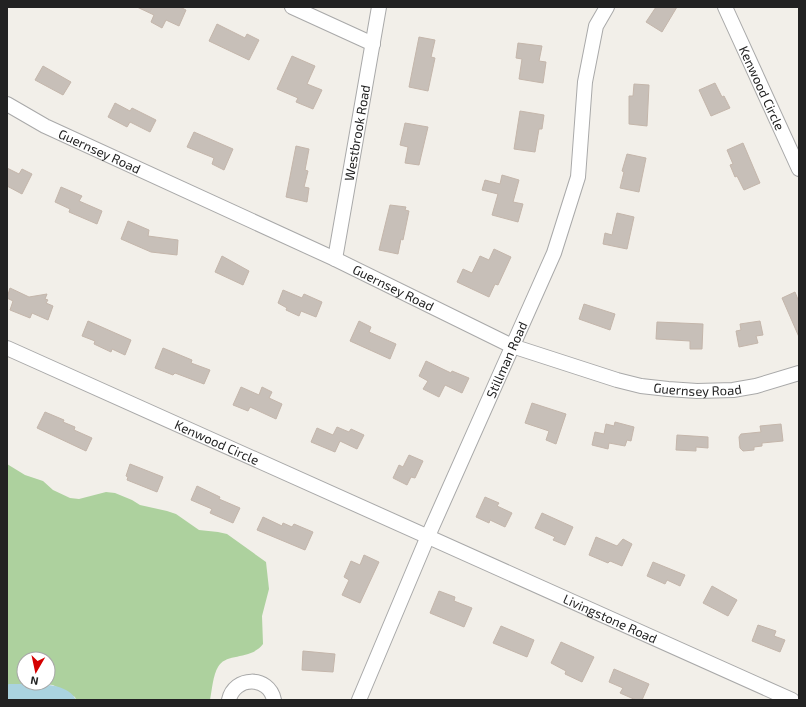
<svg xmlns="http://www.w3.org/2000/svg" width="806" height="707" viewBox="0 0 806 707" font-family="'Exo 2',sans-serif">
	<rect width="100%" height="100%" fill="#f2efe9"/>
	<path fill="#add19e" fill-rule="evenodd" d="M 7,464 L 25,475 L 43,481 L 53,490 L 70,498 L 79,499 L 106,492 L 115,493 L 132,500 L 140,505 L 167,511 L 176,514 L 199,530 L 218,532 L 227,534 L 266,562 L 269,589 L 262,616 L 263,644 C 250,661 226,652 218,667 C 213,675 212,690 210,700 L 76,700 L 75,697 L 53,685 L 44,684 L 7,685 ZM 24,659 L 48,659 L 48,683 L 24,683 Z"/>
	<path fill="#aad3df" d="M 9,684 C 28,684 67,680 76,700 L 7,700 L 7,685 Z"/>
	<g fill="#c7bfb8" stroke="#c4b6ab">
		<path d="M 137,7 L 180,7 L 186,10 L 179,26 L 166,20 L 162,28 L 151,22 L 154,15 Z"/>
		<path d="M 656,7 L 677,7 L 662,32 L 646,22 Z"/>
		<path d="M 217,24 L 245,38 L 247,34 L 259,40 L 249,60 L 209,41 Z"/>
		<path d="M 419,37 L 435,40 L 431,57 L 435,58 L 428,91 L 409,87 Z"/>
		<path d="M 518,43 L 542,46 L 539,61 L 546,62 L 543,83 L 519,79 L 522,59 L 516,58 Z"/>
		<path d="M 292,56 L 315,66 L 307,84 L 322,90 L 313,109 L 296,102 L 298,98 L 277,89 Z"/>
		<path d="M 43,66 L 71,82 L 63,95 L 35,80 Z"/>
		<path d="M 715,83 L 722,97 L 724,96 L 730,108 L 711,116 L 699,90 Z"/>
		<path d="M 634,84 L 649,85 L 647,126 L 629,124 L 629,96 L 633,96 Z"/>
		<path d="M 115,103 L 130,111 L 132,108 L 156,120 L 150,132 L 130,122 L 127,127 L 108,117 Z"/>
		<path d="M 520,111 L 544,115 L 542,129 L 539,129 L 535,152 L 514,149 Z"/>
		<path d="M 405,123 L 428,127 L 419,165 L 405,163 L 408,147 L 400,145 Z"/>
		<path d="M 194,132 L 233,149 L 224,170 L 212,164 L 214,158 L 187,147 Z"/>
		<path d="M 743,143 L 760,183 L 744,190 L 737,176 L 735,177 L 730,165 L 733,164 L 727,150 Z"/>
		<path d="M 296,146 L 309,149 L 305,170 L 308,171 L 304,187 L 309,188 L 307,202 L 286,197 Z"/>
		<path d="M 627,154 L 646,158 L 639,192 L 620,188 L 624,172 L 622,171 Z"/>
		<path d="M 7,168 L 19,174 L 22,169 L 32,174 L 22,194 L 7,186 Z"/>
		<path d="M 502,175 L 519,180 L 513,202 L 523,204 L 518,222 L 492,215 L 498,194 L 482,190 L 485,180 L 500,184 Z"/>
		<path d="M 61,187 L 82,196 L 79,201 L 102,211 L 97,224 L 69,212 L 70,209 L 55,202 Z"/>
		<path d="M 390,205 L 406,207 L 405,210 L 409,211 L 403,240 L 401,239 L 398,254 L 379,250 Z"/>
		<path d="M 617,213 L 634,217 L 627,249 L 603,244 L 605,233 L 612,235 Z"/>
		<path d="M 128,221 L 149,230 L 148,236 L 178,240 L 177,255 L 151,252 L 121,239 Z"/>
		<path d="M 494,249 L 511,257 L 498,285 L 495,284 L 489,297 L 457,282 L 463,269 L 472,273 L 480,256 L 489,260 Z"/>
		<path d="M 222,256 L 249,271 L 243,285 L 215,272 Z"/>
		<path d="M 10,288 L 29,297 L 47,294 L 45,299 L 48,300 L 46,303 L 53,306 L 48,320 L 32,313 L 30,318 L 10,310 L 13,301 L 7,298 Z"/>
		<path d="M 283,290 L 302,298 L 304,294 L 322,302 L 316,317 L 301,311 L 299,316 L 286,310 L 287,308 L 278,303 Z"/>
		<path d="M 795,292 L 799,302 L 799,337 L 782,298 Z"/>
		<path d="M 584,304 L 615,314 L 610,330 L 579,319 Z"/>
		<path d="M 88,321 L 131,340 L 125,355 L 112,349 L 111,352 L 94,344 L 95,341 L 82,336 Z"/>
		<path d="M 359,321 L 371,327 L 369,332 L 396,344 L 390,359 L 350,341 Z"/>
		<path d="M 760,321 L 763,335 L 756,336 L 758,343 L 739,347 L 736,331 L 741,330 L 740,324 Z"/>
		<path d="M 657,322 L 703,324 L 702,349 L 690,349 L 690,341 L 656,339 Z"/>
		<path d="M 163,348 L 192,360 L 191,363 L 210,370 L 204,384 L 175,373 L 173,375 L 155,368 Z"/>
		<path d="M 426,361 L 451,373 L 452,371 L 469,378 L 462,393 L 445,385 L 439,397 L 423,389 L 428,381 L 419,376 Z"/>
		<path d="M 241,387 L 259,395 L 262,387 L 272,392 L 269,398 L 282,404 L 276,419 L 250,407 L 248,411 L 233,405 Z"/>
		<path d="M 532,403 L 566,414 L 556,444 L 546,440 L 549,431 L 525,423 Z"/>
		<path d="M 45,412 L 64,420 L 63,422 L 75,427 L 74,430 L 92,438 L 86,451 L 37,428 Z"/>
		<path d="M 615,422 L 634,427 L 631,441 L 627,440 L 625,446 L 609,443 L 608,449 L 592,445 L 595,432 L 604,434 L 606,424 L 614,426 Z"/>
		<path d="M 781,424 L 783,441 L 762,443 L 762,446 L 754,447 L 754,450 L 743,451 L 740,448 L 739,437 L 741,434 L 761,432 L 760,426 Z"/>
		<path d="M 337,427 L 349,432 L 351,429 L 364,435 L 357,449 L 340,441 L 335,452 L 311,442 L 317,428 L 333,435 Z"/>
		<path d="M 677,435 L 708,437 L 708,448 L 696,447 L 696,451 L 676,450 Z"/>
		<path d="M 409,455 L 423,461 L 415,478 L 411,477 L 407,485 L 393,478 L 399,465 L 403,467 Z"/>
		<path d="M 130,464 L 163,477 L 157,492 L 127,480 L 128,477 L 126,476 Z"/>
		<path d="M 197,486 L 220,497 L 219,499 L 240,508 L 233,523 L 210,513 L 212,509 L 191,500 Z"/>
		<path d="M 485,497 L 499,503 L 497,506 L 512,513 L 505,527 L 490,520 L 489,523 L 476,517 Z"/>
		<path d="M 542,513 L 573,527 L 565,545 L 553,540 L 555,537 L 535,528 Z"/>
		<path d="M 263,517 L 282,526 L 283,523 L 292,527 L 294,524 L 313,532 L 305,550 L 257,530 Z"/>
		<path d="M 596,537 L 617,546 L 623,539 L 632,544 L 622,566 L 610,561 L 608,563 L 589,555 Z"/>
		<path d="M 364,555 L 379,562 L 360,603 L 342,595 L 349,580 L 344,577 L 351,561 L 360,565 Z"/>
		<path d="M 653,562 L 685,575 L 680,586 L 667,580 L 665,584 L 647,576 Z"/>
		<path d="M 712,586 L 737,600 L 728,616 L 703,603 Z"/>
		<path d="M 439,591 L 455,597 L 454,601 L 472,608 L 464,627 L 430,613 Z"/>
		<path d="M 758,625 L 776,631 L 774,636 L 785,640 L 780,652 L 752,641 Z"/>
		<path d="M 501,626 L 534,640 L 527,657 L 493,643 Z"/>
		<path d="M 561,642 L 594,657 L 582,682 L 565,674 L 566,671 L 551,663 Z"/>
		<path d="M 303,651 L 335,654 L 333,672 L 302,670 Z"/>
		<path d="M 614,669 L 649,684 L 642,700 L 636,700 L 620,693 L 623,688 L 609,682 Z"/>
	</g>
	<g fill="none" stroke-linecap="round" stroke-linejoin="round">
		<defs>
			<g id="minor">
				<path d="M 292,7 L 373,44"/>
				<path id="s1" d="M 725,7 L 799,169"/>
				<path id="s2" d="M 7,104 L 45,126 L 335,259 L 512,346 L 617,380 L 641,386 L 668,389 L 697,391 L 733,390 L 756,386 L 799,373"/>
				<path id="s3" d="M 335,259 L 379,7"/>
				<path id="s4" d="M 7,348 L 792,700"/>
				<path d="M 229,700 C 234,676 269,675 274,700"/>
				<path id="s5" d="M 359,700 L 428,536 L 554,253 L 578,177 L 585,82 L 596,26 L 607,7"/>
			</g>
		</defs>
		<use href="#minor" stroke="#a9a9a9" stroke-width="16"/>
		<use href="#minor" stroke="#fff" stroke-width="14"/>
	</g>
	<g text-anchor="middle" stroke-width="4" stroke-linejoin="round" paint-order="stroke">
		<g font-size="13" fill="#222" stroke="#fff">
			<text dy="5" stroke="none"><textPath href="#s1" startOffset="89">Kenwood Circle</textPath></text>
			<text dy="5" stroke="none"><textPath href="#s3" startOffset="128">Westbrook Road</textPath></text>
			<text dy="5" stroke="none"><textPath href="#s2" startOffset="104">Guernsey Road</textPath></text>
			<text dy="5" stroke="none"><textPath href="#s2" startOffset="428">Guernsey Road</textPath></text>
			<text dy="5" stroke="none"><textPath href="#s5" startOffset="371">Stillman Road</textPath></text>
			<text dy="5" stroke="none"><textPath href="#s2" startOffset="752">Guernsey Road</textPath></text>
			<text dy="5" stroke="none"><textPath href="#s4" startOffset="230">Kenwood Circle</textPath></text>
			<text dy="5" stroke="none"><textPath href="#s4" startOffset="661">Livingstone Road</textPath></text>
		</g>
	</g>
	<rect width="806" height="707" fill="none" stroke="#222222" stroke-width="16"/>
	<g transform="translate(36 671) rotate(189)"><circle r="19" fill="#ffffff" stroke="#a7a7a7"/>
	<path d="M0-3L7 15L0 10L-7 15Z" fill="#d40000"/>
	<text y="-6" font-size="11" font-weight="bold" text-anchor="middle" fill="#222222">N</text>
	</g>
</svg>
